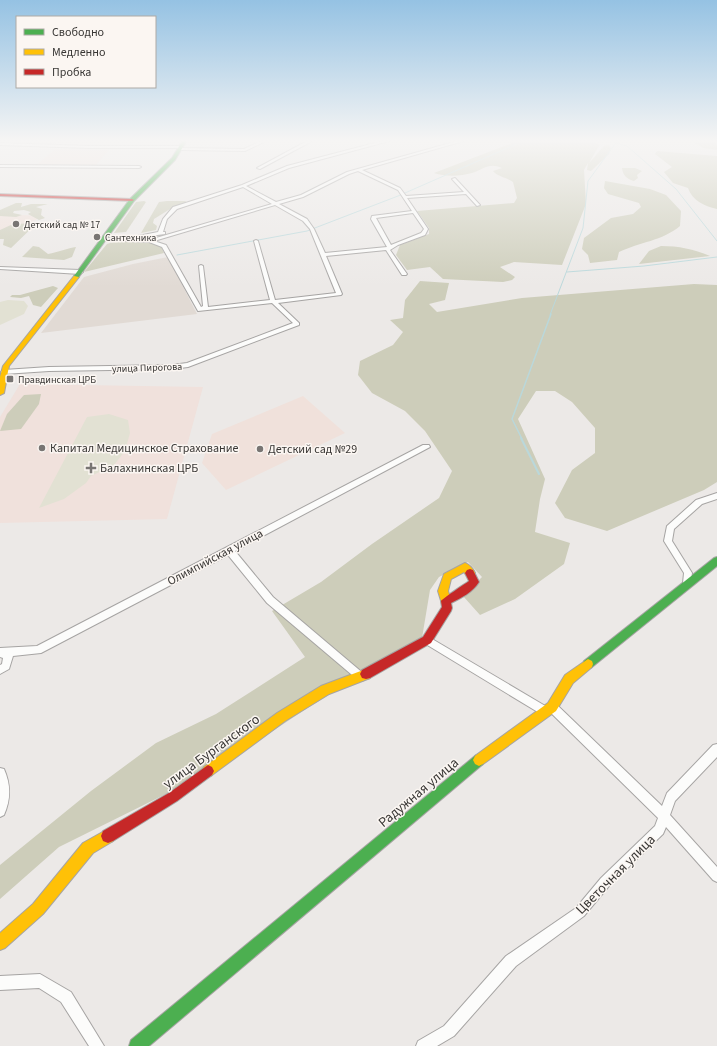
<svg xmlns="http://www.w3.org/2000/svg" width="717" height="1046" viewBox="0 0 717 1046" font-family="'Source Sans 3',sans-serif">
	<rect width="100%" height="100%" fill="#ece9e7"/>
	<path fill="#e1dad4" d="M 168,257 L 197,314 L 41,333 L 84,277 L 133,264 Z"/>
	<g fill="#f0e1db">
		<path d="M 55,149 L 109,150 L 96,165 L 38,164 Z"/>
		<path d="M 0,214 L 41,216 L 20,232 L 0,231 Z"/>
		<path d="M 303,396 L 345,433 L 226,490 L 202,463 L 212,434 Z"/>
	</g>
	<path fill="#f0e1dc" d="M 20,384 L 203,387 L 167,519 L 0,523 L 0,417 Z"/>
	<g fill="#e2e1d3">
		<path d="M 8,300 L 24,301 L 28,306 L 24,314 L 0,325 L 0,302 Z"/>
		<path d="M 109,414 L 128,420 L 130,433 L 125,451 L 114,465 L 91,476 L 86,483 L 64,499 L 39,508 L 87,417 Z"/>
	</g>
	<g fill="#cdcdba">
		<path d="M 520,140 L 573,140 L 600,144 L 589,163 L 604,146 L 608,145 L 611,148 L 609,154 L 591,171 L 587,170 L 588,163 L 584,170 L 586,204 L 562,265 L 514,262 L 500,267 L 515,277 L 512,280 L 503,282 L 443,279 L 430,267 L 407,270 L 396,255 L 400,245 L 429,234 L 429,228 L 417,211 L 514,203 L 517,198 L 513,182 C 506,177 498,177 493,171 L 502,168 C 489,162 484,169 472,173 C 461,176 446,177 434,173 Z"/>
		<path d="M 690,140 L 711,140 L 717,145 L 717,150 L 703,148 Z"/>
		<path d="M 657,151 L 717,156 L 717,209 C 704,206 692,200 688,188 L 673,183 L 664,172 L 672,167 L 655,154 Z"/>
		<path d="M 622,168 L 635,168 L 642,171 L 637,175 L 638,178 L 634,181 C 627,179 623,176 622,168 Z"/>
		<path d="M 605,181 L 650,189 L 666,195 L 681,211 L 680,226 C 662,241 640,242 619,252 L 617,260 L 590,263 L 588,255 L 582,249 L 584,238 L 611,218 L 633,214 L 641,207 L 639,203 L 608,194 L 604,188 Z"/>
		<path d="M 144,201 L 146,202 L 126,232 L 114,233 L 136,202 Z"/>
		<path d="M 167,201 L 186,201 L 185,203 L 170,209 L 154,219 L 153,223 L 157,226 L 156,230 L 141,233 L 159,202 Z"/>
		<path d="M 16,203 L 22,203 L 21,207 L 31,204 L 48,204 L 36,207 L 42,209 L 41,215 L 45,218 L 39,220 L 28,214 L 31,212 L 24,210 L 14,211 L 13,213 L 22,215 L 16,217 L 0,216 L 0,210 Z"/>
		<path d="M 37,223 L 11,248 L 3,245 L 4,239 L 0,239 L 0,230 L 13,224 Z"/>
		<path d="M 117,241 L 154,243 L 161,246 L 164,253 L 84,272 L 107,244 Z"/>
		<path d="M 33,246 L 39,247 L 48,254 C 58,252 68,248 76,247 L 72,257 L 64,260 L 22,257 Z"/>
		<path d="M 661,246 C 679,246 693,249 710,256 L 639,264 L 649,251 Z"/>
		<path d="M 420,281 L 449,283 L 445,300 L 429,304 L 437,312 L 522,298 L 694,284 L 717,285 L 717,482 L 704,490 L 607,531 L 565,518 L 555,503 L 572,470 L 595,453 L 595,428 L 572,402 L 555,391 L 536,391 L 518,419 L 545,479 L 540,499 L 535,532 L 570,543 L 564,564 L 515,599 L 480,615 L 463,596 L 482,577 L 468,562 L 439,577 L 430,590 L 422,638 L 306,709 L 241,752 L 182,786 L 59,847 L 0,899 L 0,865 L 91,791 L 156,743 L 216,714 L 305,657 L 272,611 L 321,582 L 372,544 L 439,498 L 452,471 L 425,431 L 405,411 L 372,393 L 358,375 L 360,361 L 393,345 L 403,332 L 390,320 L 403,318 L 405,300 Z"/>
		<path d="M 53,286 L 58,288 L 41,307 L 33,305 L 29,296 L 21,298 L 10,297 L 12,295 L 20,295 Z"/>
		<path d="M 41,394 L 39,404 L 21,429 L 0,431 L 7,414 L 24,395 Z"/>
	</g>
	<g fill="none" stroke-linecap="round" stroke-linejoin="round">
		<g stroke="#bad8db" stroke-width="1">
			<path d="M 616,143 L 627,146 L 676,189 L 717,241"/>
			<path d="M 177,255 L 307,231 L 398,196 L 526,140"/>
			<path d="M 567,272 L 644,266 L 717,257"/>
			<path d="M 550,315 L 583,228 L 588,181 L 618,140"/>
		</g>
		<path stroke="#bad8db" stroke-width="1.5" d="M 522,439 L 512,419 L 551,314"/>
		<path stroke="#bad8db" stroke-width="2" d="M 521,438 L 539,474"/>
		<defs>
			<g id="street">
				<path d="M 263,140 L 268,140 L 245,151 L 180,150 L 178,149 L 180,148 L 89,148 L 0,145 L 0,143 L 89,146 L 181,146 L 183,147 L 181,148 L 244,149 Z"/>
				<path d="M 309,140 L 314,140 L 260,169 L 257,168 Z"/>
				<path d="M 386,140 L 393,140 L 289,168 L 246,186 L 276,202 L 301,195 L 347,172 L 461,140 L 467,140 L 362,170 L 400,188 L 406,196 L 464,192 L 452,179 L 455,178 L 480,205 L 477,206 L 466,194 L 407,198 L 428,229 L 425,235 L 398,245 L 390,250 L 407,274 L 406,275 L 402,275 L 386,250 L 326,256 L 342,294 L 341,295 L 278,303 L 299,323 L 299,325 L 188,367 L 172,369 L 49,371 L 4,374 L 1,372 L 4,370 L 49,367 L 172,365 L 187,363 L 293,323 L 272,303 L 198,311 L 162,247 L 149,242 L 105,240 L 103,239 L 105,238 L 149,240 L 272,204 L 243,187 L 177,209 L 167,219 L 163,232 L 165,232 L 165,234 L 135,238 L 133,237 L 158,232 L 163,219 L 173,207 L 242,185 L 287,166 ZM 358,171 L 398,190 L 412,211 L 372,216 L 371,219 L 387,247 L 325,253 L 314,229 L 307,219 L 279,204 L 303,197 L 349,174 ZM 275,205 L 303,221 L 310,229 L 336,293 L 275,300 L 258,241 L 256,240 L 254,241 L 270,300 L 208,307 L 203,266 L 201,265 L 199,266 L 203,306 L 201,307 L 166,245 L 154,241 ZM 413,213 L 424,229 L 421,233 L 391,245 L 376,218 Z"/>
				<path d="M 0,165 L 139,166 L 141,167 L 139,168 L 0,167 Z"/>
				<path d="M 0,267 L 80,270 L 83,272 L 80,274 L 0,269 Z"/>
				<path d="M 423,445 L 429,445 L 430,447 L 235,551 L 273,597 L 364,674 L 366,677 L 364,680 L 361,681 L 358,680 L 267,603 L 228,555 L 41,653 L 13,656 L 9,669 L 0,674 L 0,665 L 2,664 L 3,658 L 0,657 L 0,648 L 37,646 Z"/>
				<path d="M 717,493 L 717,499 L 702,504 L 674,529 L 672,541 L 692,573 L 690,585 L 687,587 L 684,585 L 683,583 L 684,573 L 664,541 L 667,526 L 696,500 Z"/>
				<path d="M 427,636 L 547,707 L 548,704 L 552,702 L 556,704 L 662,806 L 667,793 L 713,745 L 717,744 L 717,757 L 675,801 L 670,815 L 717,867 L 717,882 L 713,880 L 666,827 L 663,834 L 609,886 L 584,916 L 516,966 L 454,1036 L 437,1046 L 416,1046 L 418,1041 L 444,1026 L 506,956 L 576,908 L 601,878 L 655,826 L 658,818 L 550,712 L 549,714 L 545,716 L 541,714 L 424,643 L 422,640 L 424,637 Z"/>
				<path d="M 0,768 L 4,769 C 11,785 11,799 4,815 L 0,817 Z"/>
				<path d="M 40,974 L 71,992 L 104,1046 L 89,1046 L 61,1002 L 39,988 L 0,990 L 0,976 Z"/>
			</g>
			<g id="fast">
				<path d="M 183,140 L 187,140 L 175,160 L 134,201 L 78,278 L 74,278 L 74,276 L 130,199 L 172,158 Z"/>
				<path d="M 717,557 L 717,566 L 592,667 L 588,669 L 584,667 L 583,664 L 584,661 L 714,558 Z"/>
				<path d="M 479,754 L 483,756 L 485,760 L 483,764 L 149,1046 L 129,1046 L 131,1040 L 475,756 Z"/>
			</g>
			<g id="slow">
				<path d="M 74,276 L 79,277 L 9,366 L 4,393 L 0,395 L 0,377 L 3,366 Z"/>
				<path d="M 465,563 C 470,565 473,569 475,573 L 473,576 C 469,577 467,576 464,572 L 451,579 L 448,591 L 451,601 L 450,604 L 446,605 L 442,604 L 438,591 L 444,574 Z"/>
				<path d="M 588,659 L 592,661 L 593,664 L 592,667 L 573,683 L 556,711 L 483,764 L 479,766 L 475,764 L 473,760 L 475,756 L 548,703 L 565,675 Z"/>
				<path d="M 366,669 L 370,670 L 372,674 L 370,678 L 329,694 L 285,721 L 212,775 L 208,777 L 204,775 L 202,771 L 204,767 L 277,713 L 321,686 Z"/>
				<path d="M 108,829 L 113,831 L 115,836 L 113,841 L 93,853 L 43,914 L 5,948 L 0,950 L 0,933 L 33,904 L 83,843 Z"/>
			</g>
			<g id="jam">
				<path d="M 0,194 L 132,199 L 134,200 L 132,201 L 0,196 Z"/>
				<path d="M 470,569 L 473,570 L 479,582 C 473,592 461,598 451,603 L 452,608 L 451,611 L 431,643 L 370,678 L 366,679 L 362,678 L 360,674 L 362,670 L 423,637 L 442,607 C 442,607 441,601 441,601 C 442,599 465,584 469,581 L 465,573 L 467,570 Z"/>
				<path d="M 208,765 L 212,767 L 214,771 L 212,775 L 177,801 L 113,841 L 108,843 L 103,841 L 101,836 L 103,831 L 169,793 Z"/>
			</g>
		</defs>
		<use href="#street" stroke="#a6a4a3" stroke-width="2"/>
		<use href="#fast" stroke="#a6a4a3" stroke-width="2"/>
		<use href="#slow" stroke="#a6a4a3" stroke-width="2"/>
		<use href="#jam" stroke="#a6a4a3" stroke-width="2"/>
		<use href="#street" fill="#fcfcfb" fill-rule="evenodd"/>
		<use href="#fast" fill="#4caf50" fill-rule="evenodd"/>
		<use href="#slow" fill="#ffc107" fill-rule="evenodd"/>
		<use href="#jam" fill="#c62828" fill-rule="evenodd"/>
	</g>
	<linearGradient id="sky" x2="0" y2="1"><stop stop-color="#95c2e3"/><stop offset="0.49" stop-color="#f6f5f4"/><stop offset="1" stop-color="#f6f5f4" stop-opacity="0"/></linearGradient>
	<rect width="717" height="287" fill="url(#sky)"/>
	<g fill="#787573" stroke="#fbf6f2" stroke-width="1.5">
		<circle cx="16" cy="224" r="4"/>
		<circle cx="97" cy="237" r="4"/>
		<rect x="6" y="375" width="8" height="8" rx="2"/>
		<circle cx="42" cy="448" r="4"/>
		<circle cx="260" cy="449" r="4"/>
		<path d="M89 462h4v4h4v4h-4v4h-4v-4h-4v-4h4z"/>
	</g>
	<g text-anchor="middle" stroke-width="3" stroke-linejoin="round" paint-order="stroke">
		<g font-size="10" fill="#393735" stroke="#fbf6f2" text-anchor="start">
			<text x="24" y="228">Детский сад № 17</text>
			<text x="105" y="241">Сантехника</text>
			<text x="18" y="383">Правдинская ЦРБ</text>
		</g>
		<g font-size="10" fill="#393735" stroke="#fbf6f2">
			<text transform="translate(147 367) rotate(-2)" y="4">улица Пирогова</text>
		</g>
		<g font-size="12" fill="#393735" stroke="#fbf6f2" text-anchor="start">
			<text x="50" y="452">Капитал Медицинское Страхование</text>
			<text x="268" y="453">Детский сад №29</text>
			<text x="100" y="472">Балахнинская ЦРБ</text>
		</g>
		<g font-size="12" fill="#393735" stroke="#fbf6f2">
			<text transform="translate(215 557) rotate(-28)" y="4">Олимпийская улица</text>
		</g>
		<g font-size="14" fill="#393735" stroke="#fbf6f2">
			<text transform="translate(211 751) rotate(-36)" y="5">улица Бурганского</text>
			<text transform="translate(418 792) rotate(-40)" y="5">Радужная улица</text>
			<text transform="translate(615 874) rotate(-45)" y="5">Цветочная улица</text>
		</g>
	</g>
	<rect x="16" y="16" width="140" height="72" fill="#fbf6f2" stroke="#adaaa6"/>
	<rect x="24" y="29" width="20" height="6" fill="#4caf50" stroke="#adaaa6"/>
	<text x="52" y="36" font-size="12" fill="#393735">Свободно</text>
	<rect x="24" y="49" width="20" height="6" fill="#ffc107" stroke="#adaaa6"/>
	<text x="52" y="56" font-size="12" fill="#393735">Медленно</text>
	<rect x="24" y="69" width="20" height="6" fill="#c62828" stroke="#adaaa6"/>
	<text x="52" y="76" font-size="12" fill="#393735">Пробка</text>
</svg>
